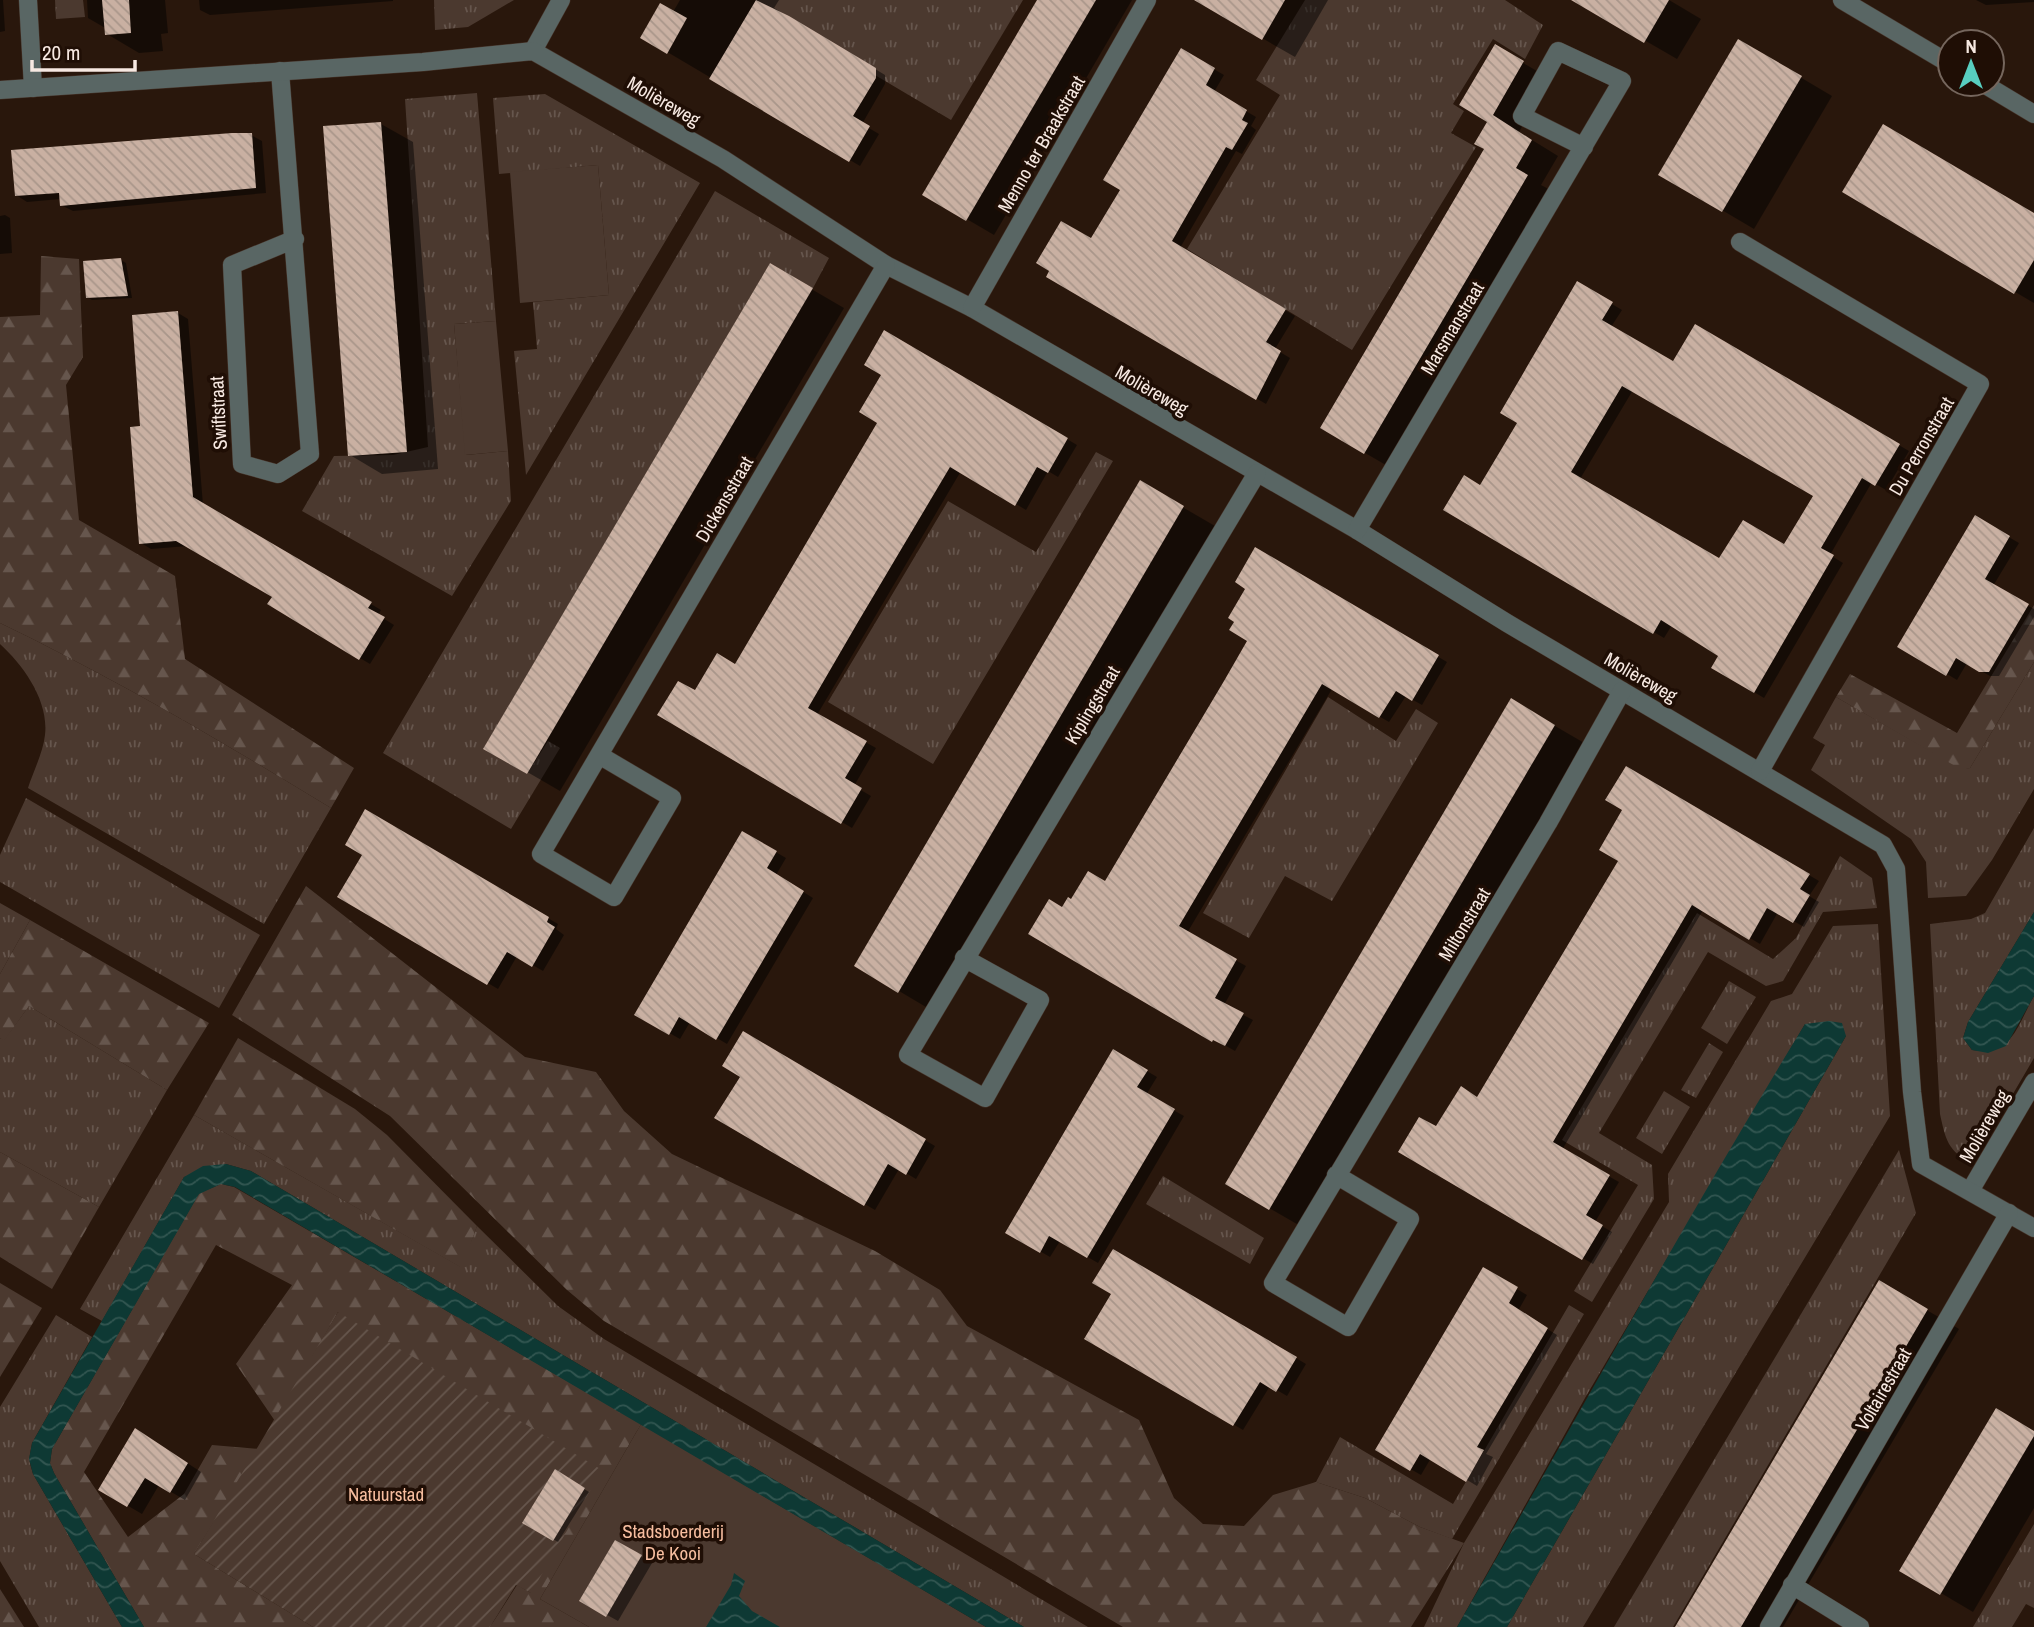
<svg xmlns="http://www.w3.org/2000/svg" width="2034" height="1627" viewBox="0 0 2034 1627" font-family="'Archivo Narrow',sans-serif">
	<defs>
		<pattern id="grass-tufts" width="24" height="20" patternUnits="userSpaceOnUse" patternTransform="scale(1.75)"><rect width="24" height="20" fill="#4b392f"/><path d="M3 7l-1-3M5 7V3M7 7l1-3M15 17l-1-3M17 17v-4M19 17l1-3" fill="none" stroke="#66564d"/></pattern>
		<pattern id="forest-firs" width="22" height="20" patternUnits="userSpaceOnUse" patternTransform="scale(1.75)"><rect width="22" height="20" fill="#4b392f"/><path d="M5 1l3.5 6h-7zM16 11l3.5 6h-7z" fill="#66564d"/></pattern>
		<pattern id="garden-furrows" width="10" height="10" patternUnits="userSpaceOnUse" patternTransform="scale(1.75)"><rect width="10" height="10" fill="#4b392f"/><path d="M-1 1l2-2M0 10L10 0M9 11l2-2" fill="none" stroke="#66564d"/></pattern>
		<pattern id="water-waves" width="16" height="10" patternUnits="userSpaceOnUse" patternTransform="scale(1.75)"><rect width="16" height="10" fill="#0e3934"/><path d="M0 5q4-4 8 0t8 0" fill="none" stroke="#325651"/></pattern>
		<pattern id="building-back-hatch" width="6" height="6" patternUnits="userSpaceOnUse" patternTransform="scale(1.75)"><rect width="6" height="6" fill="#c9b0a2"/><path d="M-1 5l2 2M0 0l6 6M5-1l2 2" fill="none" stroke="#a9968a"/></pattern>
	</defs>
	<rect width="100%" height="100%" fill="#29170c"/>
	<g fill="url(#grass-tufts)">
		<path d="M 55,0 L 83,0 L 85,17 L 56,19 Z"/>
		<path d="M 434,0 L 514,0 L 468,27 L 435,30 Z"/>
		<path d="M 758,0 L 1023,0 L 951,120 L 755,4 Z"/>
		<path d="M 1305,0 L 1505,0 L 1543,25 L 1525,59 L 1493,39 L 1453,104 L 1464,111 L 1451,133 L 1476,147 L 1352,350 L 1187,249 L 1280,95 L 1256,80 Z"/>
		<path d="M 477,93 L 496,321 L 454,324 L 466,455 L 508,451 L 511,501 L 452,596 L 302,511 L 334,456 L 393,455 L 428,447 L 405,99 Z"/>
		<path d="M 545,94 L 700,183 L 526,475 L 514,351 L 537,349 L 533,302 L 609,295 L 598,165 L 499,174 L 493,98 Z"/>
		<path d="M 715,191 L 829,258 L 813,288 L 770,263 L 484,748 L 527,774 L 548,741 L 560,748 L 511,829 L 383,753 Z"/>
		<path d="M 1096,452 L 1113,461 L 933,764 L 828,702 L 948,501 L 1036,552 Z"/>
		<path d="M 0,623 C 114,678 223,742 331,808 L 264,924 L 28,788 C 33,772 43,753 45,735 C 49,701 24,666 0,644 Z"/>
		<path d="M 2034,662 L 2034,789 L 1992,860 L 1966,896 L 1928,898 L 1926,862 L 1911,839 L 1811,770 L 1825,745 L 1813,738 L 1836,697 L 1962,769 L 1970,768 Z"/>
		<path d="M 1328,697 L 1396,741 L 1416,709 L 1438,723 L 1332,901 L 1285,876 L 1249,938 L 1203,913 Z"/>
		<path d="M 26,798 L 260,935 L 219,1008 L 0,882 L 0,855 Z"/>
		<path d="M 2034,828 L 2034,912 L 1968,1022 L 1963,1038 L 1972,1050 C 2012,1057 2017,1026 2034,996 L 2034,1058 L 1973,1162 C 1948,1154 1945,1137 1940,1114 L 1930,924 L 1971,919 L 1985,913 Z"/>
		<path d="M 1840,856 L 1872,878 L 1877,908 L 1823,912 L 1783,981 L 1766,986 L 1708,952 L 1599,1133 L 1652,1165 L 1654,1199 L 1592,1302 L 1574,1291 L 1638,1185 L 1562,1140 L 1697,913 L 1773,959 L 1796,938 Z"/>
		<path d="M 0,903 L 30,920 L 0,974 Z"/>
		<path d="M 1878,924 L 1890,1116 L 1583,1627 L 1507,1627 L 1846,1036 L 1805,1024 L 1585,1398 L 1457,1627 L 1424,1627 L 1464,1543 L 1669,1202 L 1668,1174 L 1771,1001 L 1792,994 L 1833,926 Z"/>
		<path d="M 1729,981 L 1756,997 L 1727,1044 L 1701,1028 Z"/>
		<path d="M 29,1006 L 167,1090 L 99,1207 L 0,1152 L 0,1038 L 4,1040 Z"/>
		<path d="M 1709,1043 L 1723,1052 L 1696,1098 L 1681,1090 Z"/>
		<path d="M 1664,1091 L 1690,1107 L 1662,1154 L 1636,1138 Z"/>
		<path d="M 194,1115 L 461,1267 L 477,1226 L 558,1306 L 604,1339 L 1088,1627 L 1024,1627 L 251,1171 L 226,1164 L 184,1177 L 102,1321 L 80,1309 Z"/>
		<path d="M 1899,1150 L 1916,1213 L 1673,1627 L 1614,1627 Z"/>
		<path d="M 1163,1176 L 1264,1238 L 1250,1264 L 1146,1204 Z"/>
		<path d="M 1569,1305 L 1584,1314 L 1452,1539 L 1420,1527 L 1365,1498 L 1316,1482 L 1340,1437 L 1453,1504 Z"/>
		<path d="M 56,1315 L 92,1337 L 32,1443 L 29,1460 L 33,1474 L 122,1627 L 39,1627 L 0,1561 L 0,1407 Z"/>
		<path d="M 2034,1524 L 2034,1608 L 2026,1604 L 2012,1627 L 1973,1627 Z"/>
	</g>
	<g fill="url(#forest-firs)">
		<path d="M 41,256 L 79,259 L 83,357 L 66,385 L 79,520 L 175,576 L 185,659 L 354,768 L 331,808 C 223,742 114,678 0,623 L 0,317 L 40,315 Z"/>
		<path d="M 2034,605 L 2034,662 L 1970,768 L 1962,770 L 1836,697 L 1850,674 L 1957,733 Z"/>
		<path d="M 306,886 L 525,1057 L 596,1072 L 624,1111 L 672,1154 L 875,1251 L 940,1290 L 967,1326 L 1139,1420 L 1174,1498 L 1203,1524 L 1244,1526 L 1273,1495 L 1316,1482 L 1365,1498 L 1420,1527 L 1464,1543 L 1411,1627 L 1123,1627 L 604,1321 L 567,1290 L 390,1116 L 232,1015 Z"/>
		<path d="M 30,920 L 209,1023 L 167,1090 L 29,1006 L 4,1041 L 0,1038 L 0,974 Z"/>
		<path d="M 238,1038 L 355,1109 L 387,1135 L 477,1226 L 462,1268 L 194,1115 Z"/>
		<path d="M 0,1152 L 99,1207 L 52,1289 L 0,1257 Z"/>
		<path d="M 221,1184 L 234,1187 L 641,1424 L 540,1599 L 589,1627 L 490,1627 L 517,1585 L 531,1593 L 338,1312 L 275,1421 L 236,1364 L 292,1285 L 216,1245 L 84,1472 L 128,1537 L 184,1494 L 212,1445 L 259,1449 L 194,1554 L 313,1627 L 144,1627 L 54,1473 L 50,1463 L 52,1449 L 199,1193 Z"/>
		<path d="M 0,1283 L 42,1308 L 0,1377 Z"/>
		<path d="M 0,1589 L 24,1627 L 0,1627 Z"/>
	</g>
	<g fill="#4b392f">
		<path d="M 598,165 L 609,295 L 520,303 L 510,172 Z"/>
		<path d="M 496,321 L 508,451 L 465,455 L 454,324 Z"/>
		<path d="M 641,1424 L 986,1627 L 589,1627 L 540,1599 Z"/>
	</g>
	<path fill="url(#garden-furrows)" d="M 338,1312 L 602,1470 L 531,1593 L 516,1585 L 490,1627 L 313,1627 L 194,1554 Z"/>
	<g fill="url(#water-waves)">
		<path d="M 2034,912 L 2034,996 L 2006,1046 L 1988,1053 L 1972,1050 L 1963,1038 L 1968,1022 Z"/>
		<path d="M 1829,1021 L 1842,1023 L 1846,1036 L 1507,1627 L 1457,1627 C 1573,1425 1684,1222 1805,1024 Z"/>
		<path d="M 226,1164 L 251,1171 L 1024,1627 L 986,1627 L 235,1187 L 221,1184 L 199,1194 L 52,1449 L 50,1463 L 54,1473 L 144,1627 L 122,1627 L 33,1474 L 29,1459 L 32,1443 L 184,1177 L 203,1166 Z"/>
		<path d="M 734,1573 L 745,1581 L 739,1596 L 752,1611 L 780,1627 L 706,1627 L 731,1585 Z"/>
	</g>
	<g fill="#0007" fill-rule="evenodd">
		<path d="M 0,0 L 3,0 L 5,31 L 0,32 Z"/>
		<path d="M 87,0 L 165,0 L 168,33 L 161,34 L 163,51 L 139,53 L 107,34 L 107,29 L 88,18 Z"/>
		<path d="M 199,0 L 393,0 L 393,1 L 210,15 L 200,10 Z"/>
		<path d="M 680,0 L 779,0 L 774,8 L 885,75 L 885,84 L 862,124 L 879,134 L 860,166 L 642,37 L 673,12 Z"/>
		<path d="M 1039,0 L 1132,0 L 994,235 L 924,194 Z"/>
		<path d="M 1228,0 L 1328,0 L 1295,57 L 1220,14 Z"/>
		<path d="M 1575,0 L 1669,0 L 1701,19 L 1677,59 Z"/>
		<path d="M 1976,0 L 2034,0 L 2034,2 L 1986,5 Z"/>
		<path d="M 1739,41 L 1832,96 L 1754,229 L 1661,174 Z"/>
		<path d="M 1496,47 L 1549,78 L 1519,132 L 1558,156 L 1541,185 L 1554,192 L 1391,468 L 1322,428 L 1486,149 Z"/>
		<path d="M 1181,50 L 1224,75 L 1214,92 L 1256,117 L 1251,126 L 1256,130 L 1242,154 L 1236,151 L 1180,248 L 1295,316 L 1275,349 L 1290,358 L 1266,404 L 1048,276 L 1092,241 L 1122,189 Z"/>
		<path d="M 381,124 L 413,142 L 438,469 L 382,474 L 350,455 Z"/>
		<path d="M 251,135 L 262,141 L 266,193 L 73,211 L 61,205 L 61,199 L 27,202 L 16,195 Z"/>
		<path d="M 1844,192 L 2034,215 L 2034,303 Z"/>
		<path d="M 5,215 L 10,218 L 12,253 L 0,254 L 0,216 Z"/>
		<path d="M 121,260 L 126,263 L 132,298 L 92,300 L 87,297 Z"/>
		<path d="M 770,265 L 844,308 L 560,791 L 486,748 Z"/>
		<path d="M 1578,284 L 1622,310 L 1611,327 L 1674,363 L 1695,326 L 1909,451 L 1886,490 L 1872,482 L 1830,555 L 1843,563 L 1764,698 L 1714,668 L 1721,655 L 1672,625 L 1664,638 L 1445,509 L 1481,487 L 1519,423 ZM 1633,390 L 1815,495 L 1785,546 L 1719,560 L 1580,479 Z"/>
		<path d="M 178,313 L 188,319 L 203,505 L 381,610 L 378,615 L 394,625 L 370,664 L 269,604 L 274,596 L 188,546 L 151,549 L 141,543 L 142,428 Z"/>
		<path d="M 885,332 L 1077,445 L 1058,477 L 1048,471 L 1026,510 L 961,471 L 817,715 L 876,748 L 854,786 L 871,796 L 852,828 L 660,715 L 736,666 L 880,422 Z"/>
		<path d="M 1141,483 L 1215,526 L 931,1010 L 857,966 Z"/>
		<path d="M 1976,518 L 2019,543 L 1993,586 L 2034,609 L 2034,617 L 1999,676 L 1990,676 L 1967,663 L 1957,680 L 1900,646 Z"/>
		<path d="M 1256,550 L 1447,662 L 1422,705 L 1406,696 L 1389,722 L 1332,689 L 1187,933 L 1246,966 L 1224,1005 L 1253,1020 L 1235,1051 L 1030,934 L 1072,901 L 1105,883 L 1250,640 L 1248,588 Z"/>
		<path d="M 1512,701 L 1586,744 L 1302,1227 L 1228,1184 Z"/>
		<path d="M 1627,768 L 1819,881 L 1809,896 L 1819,902 L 1804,927 L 1778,912 L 1760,944 L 1703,910 L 1562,1150 L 1619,1182 L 1595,1222 L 1612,1232 L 1593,1264 L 1401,1151 L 1478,1099 L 1621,860 Z"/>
		<path d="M 366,812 L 558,924 L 556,929 L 564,935 L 543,971 L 517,956 L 498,989 L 340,896 L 364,854 Z"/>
		<path d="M 743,833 L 786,858 L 776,875 L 813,898 L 727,1044 L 690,1022 L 680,1039 L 636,1014 Z"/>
		<path d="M 743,1033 L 935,1146 L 916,1179 L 899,1169 L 875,1210 L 716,1118 L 742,1076 Z"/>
		<path d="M 1113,1051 L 1157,1077 L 1146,1095 L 1184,1116 L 1098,1263 L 1060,1241 L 1050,1257 L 1007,1232 Z"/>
		<path d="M 1114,1251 L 1306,1364 L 1287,1396 L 1270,1386 L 1243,1430 L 1086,1338 L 1113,1294 Z"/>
		<path d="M 1484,1269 L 1527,1295 L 1518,1311 L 1557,1335 L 1486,1454 L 1493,1457 L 1477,1486 L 1431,1458 L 1421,1475 L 1377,1450 Z"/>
		<path d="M 1879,1282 L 1959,1329 L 1783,1627 L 1677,1627 Z"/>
		<path d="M 2034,1432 L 2034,1508 L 1973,1612 L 1902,1570 Z"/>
		<path d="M 149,1438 L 201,1472 L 185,1500 L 159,1485 L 142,1514 L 101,1490 Z"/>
		<path d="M 556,1472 L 589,1492 L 558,1542 L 525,1522 Z"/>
		<path d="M 616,1542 L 652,1563 L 618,1621 L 582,1601 Z"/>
	</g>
	<g fill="url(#building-back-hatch)" fill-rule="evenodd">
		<path d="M 102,0 L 129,0 L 131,33 L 105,35 Z"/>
		<path d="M 756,0 L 789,16 L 876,68 L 876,78 L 853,116 L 870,126 L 849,162 L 709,79 Z"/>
		<path d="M 1037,0 L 1096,0 L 966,221 L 922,195 Z"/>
		<path d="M 1194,0 L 1285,0 L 1262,40 Z"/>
		<path d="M 1571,0 L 1669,0 L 1644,43 Z"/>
		<path d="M 660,3 L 687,18 L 667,54 L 640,38 Z"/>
		<path d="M 1738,39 L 1802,76 L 1722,212 L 1658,175 Z"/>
		<path d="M 1495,44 L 1524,61 L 1493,115 L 1532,140 L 1516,168 L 1528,175 L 1364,454 L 1320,428 L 1484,149 L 1474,144 L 1487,122 L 1459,105 Z"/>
		<path d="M 1181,48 L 1215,68 L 1206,85 L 1247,110 L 1242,120 L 1248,123 L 1232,150 L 1226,147 L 1172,241 L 1286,309 L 1266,342 L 1281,351 L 1256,400 L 1046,277 L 1049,271 L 1036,263 L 1061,221 L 1091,238 L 1120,190 L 1103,180 Z"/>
		<path d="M 381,122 L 407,452 L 348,456 L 323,126 Z"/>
		<path d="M 1883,124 L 2034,213 L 2034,260 L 2014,294 L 1842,192 Z"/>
		<path d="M 232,133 L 252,133 L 256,188 L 60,206 L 59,193 L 15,196 L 11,150 Z"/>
		<path d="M 121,258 L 128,296 L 86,298 L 83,261 Z"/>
		<path d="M 770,263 L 813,288 L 527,774 L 483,749 Z"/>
		<path d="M 1577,281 L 1613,302 L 1602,320 L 1673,361 L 1695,324 L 1900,444 L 1875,486 L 1862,478 L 1821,548 L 1834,555 L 1754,693 L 1711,668 L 1718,656 L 1661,620 L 1653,634 L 1443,510 L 1464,475 L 1480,485 L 1517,423 L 1500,413 ZM 1622,386 L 1813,496 L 1784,544 L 1743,520 L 1719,558 L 1571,472 Z"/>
		<path d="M 178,311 L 193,497 L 372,602 L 368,608 L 385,617 L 359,660 L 267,604 L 272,597 L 176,541 L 139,544 L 130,427 L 140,426 L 132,315 Z"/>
		<path d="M 884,330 L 1068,438 L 1048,473 L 1037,467 L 1015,506 L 950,467 L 858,622 L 808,708 L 867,741 L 845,778 L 862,788 L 841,824 L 657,715 L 678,681 L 695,690 L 717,653 L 735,664 L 821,518 L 877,423 L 859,412 L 881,375 L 864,365 Z"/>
		<path d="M 1140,480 L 1184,506 L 898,993 L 854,966 Z"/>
		<path d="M 1975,515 L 2010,536 L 1985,579 L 2029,604 L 1989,672 L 1979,672 L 1956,658 L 1946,676 L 1897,647 Z"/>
		<path d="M 1255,547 L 1439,655 L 1412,701 L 1396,691 L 1379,718 L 1322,684 L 1179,926 L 1237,959 L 1215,998 L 1244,1013 L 1225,1046 L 1213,1040 L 1212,1042 L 1028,934 L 1049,899 L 1062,907 L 1068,897 L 1071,899 L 1088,871 L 1105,881 L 1224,681 L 1247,641 L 1229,630 L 1234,622 L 1228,618 L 1245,589 L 1235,582 Z"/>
		<path d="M 1511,698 L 1555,725 L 1269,1210 L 1225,1184 Z"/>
		<path d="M 1626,766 L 1810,874 L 1800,889 L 1810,895 L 1793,923 L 1767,908 L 1749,940 L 1692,905 L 1553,1142 L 1610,1175 L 1586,1215 L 1603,1225 L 1582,1260 L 1398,1152 L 1419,1117 L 1436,1126 L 1461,1086 L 1477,1097 L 1618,861 L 1599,850 L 1622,810 L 1605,800 Z"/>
		<path d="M 365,809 L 549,917 L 547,922 L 555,927 L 532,967 L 507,952 L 487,985 L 337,897 L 362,855 L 345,845 Z"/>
		<path d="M 742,831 L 777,851 L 767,868 L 804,891 L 716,1040 L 679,1017 L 669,1035 L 634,1015 Z"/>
		<path d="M 743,1031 L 926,1139 L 906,1175 L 888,1164 L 864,1206 L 714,1118 L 740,1077 L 722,1066 Z"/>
		<path d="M 1113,1049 L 1148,1070 L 1137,1087 L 1175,1109 L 1087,1258 L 1049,1236 L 1040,1253 L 1005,1233 Z"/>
		<path d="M 1113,1249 L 1297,1357 L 1276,1392 L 1260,1382 L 1233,1426 L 1084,1339 L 1111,1294 L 1092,1283 Z"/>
		<path d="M 1483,1267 L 1518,1287 L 1509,1303 L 1548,1328 L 1477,1447 L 1484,1450 L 1466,1482 L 1420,1454 L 1410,1471 L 1375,1450 Z"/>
		<path d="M 1879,1280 L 1928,1309 L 1838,1462 L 1741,1627 L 1675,1627 Z"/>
		<path d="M 1996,1408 L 2034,1431 L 2034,1436 L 1940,1595 L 1899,1571 Z"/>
		<path d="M 135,1428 L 188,1463 L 170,1493 L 145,1478 L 127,1507 L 98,1490 Z"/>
		<path d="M 555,1469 L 585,1488 L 553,1541 L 522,1523 Z"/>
		<path d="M 615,1540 L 642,1555 L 606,1617 L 579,1601 Z"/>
	</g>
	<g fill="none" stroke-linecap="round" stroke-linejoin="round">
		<defs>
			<path id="pedestrian" d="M 1970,1191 L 2034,1082"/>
			<g id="minor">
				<path d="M 28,0 L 33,88"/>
				<path d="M 1842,0 L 1950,64"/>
				<path d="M 533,51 L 561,0"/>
				<path d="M 280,71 L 310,454 L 278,474 L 242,464 L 232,265 L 295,239"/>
				<path d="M 1984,84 L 2034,114"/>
				<path d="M 0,90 L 423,62 L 533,51 L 723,159 L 886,265 L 972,308 L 1357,530 L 1507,623 L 1883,845 L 1896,869 L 1912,1092 L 1921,1164 L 2034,1228"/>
				<path d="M 1740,242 L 1980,384 L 1760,771"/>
				<path d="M 972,308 L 1147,0"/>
				<path d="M 1357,530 L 1622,81 L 1558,51 L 1522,116 L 1584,147"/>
				<path d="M 599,755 L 672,798 L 614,897 L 541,854 L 886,265"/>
				<path d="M 964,958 L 1040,1000 L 985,1098 L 908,1055 L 1257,473"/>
				<path d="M 1336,1175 L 1410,1219 L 1348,1327 L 1273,1283 L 1548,823 L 1622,691"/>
				<path d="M 1792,1585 L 1860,1627"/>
				<path d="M 1769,1627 L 2009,1213"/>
			</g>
		</defs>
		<use href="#pedestrian" stroke="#46342a" stroke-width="19"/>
		<use href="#minor" stroke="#46342a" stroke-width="19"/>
		<use href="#pedestrian" stroke="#596664" stroke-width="18"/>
		<use href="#minor" stroke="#596664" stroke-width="18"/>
	</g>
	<g text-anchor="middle" stroke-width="7" stroke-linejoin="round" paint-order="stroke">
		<g font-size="19" fill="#f7e9e2" stroke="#1f0e05">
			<text transform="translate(664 101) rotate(30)" y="7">Molièreweg</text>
			<text transform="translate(1041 144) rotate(-60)" y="7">Menno ter Braakstraat</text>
			<text transform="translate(1452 328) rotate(-59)" y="7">Marsmanstraat</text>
			<text transform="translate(1152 390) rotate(30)" y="7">Molièreweg</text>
			<text transform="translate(218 413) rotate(-93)" y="7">Swiftstraat</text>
			<text transform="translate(1921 446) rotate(-60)" y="7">Du Perronstraat</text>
			<text transform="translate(724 499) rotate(-60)" y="7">Dickensstraat</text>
			<text transform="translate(1641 677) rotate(30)" y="7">Molièreweg</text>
			<text transform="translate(1092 705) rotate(-59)" y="7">Kiplingstraat</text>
			<text transform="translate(1464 924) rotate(-59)" y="7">Miltonstraat</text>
			<text transform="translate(1984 1126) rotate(-60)" y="7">Molièreweg</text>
			<text transform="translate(1883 1389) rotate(-60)" y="7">Voltairestraat</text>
		</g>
		<g font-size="19" fill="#f6bd9f" stroke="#1f0e05">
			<text x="386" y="1501">Natuurstad</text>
			<text x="673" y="1538">Stadsboerderij<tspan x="673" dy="22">De Kooi</tspan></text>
		</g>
	</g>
	<g transform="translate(1971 63)"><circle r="33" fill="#1f0e05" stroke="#75665d" stroke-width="2"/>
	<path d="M0-5L12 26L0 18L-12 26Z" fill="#58cec0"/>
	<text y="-10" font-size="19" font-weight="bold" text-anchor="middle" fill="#f7e9e2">N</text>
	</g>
	<path d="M32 60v10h103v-10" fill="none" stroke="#f7e9e2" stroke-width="3.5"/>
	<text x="42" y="60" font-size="21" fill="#f7e9e2" stroke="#1f0e05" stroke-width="5" paint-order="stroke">20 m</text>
</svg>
